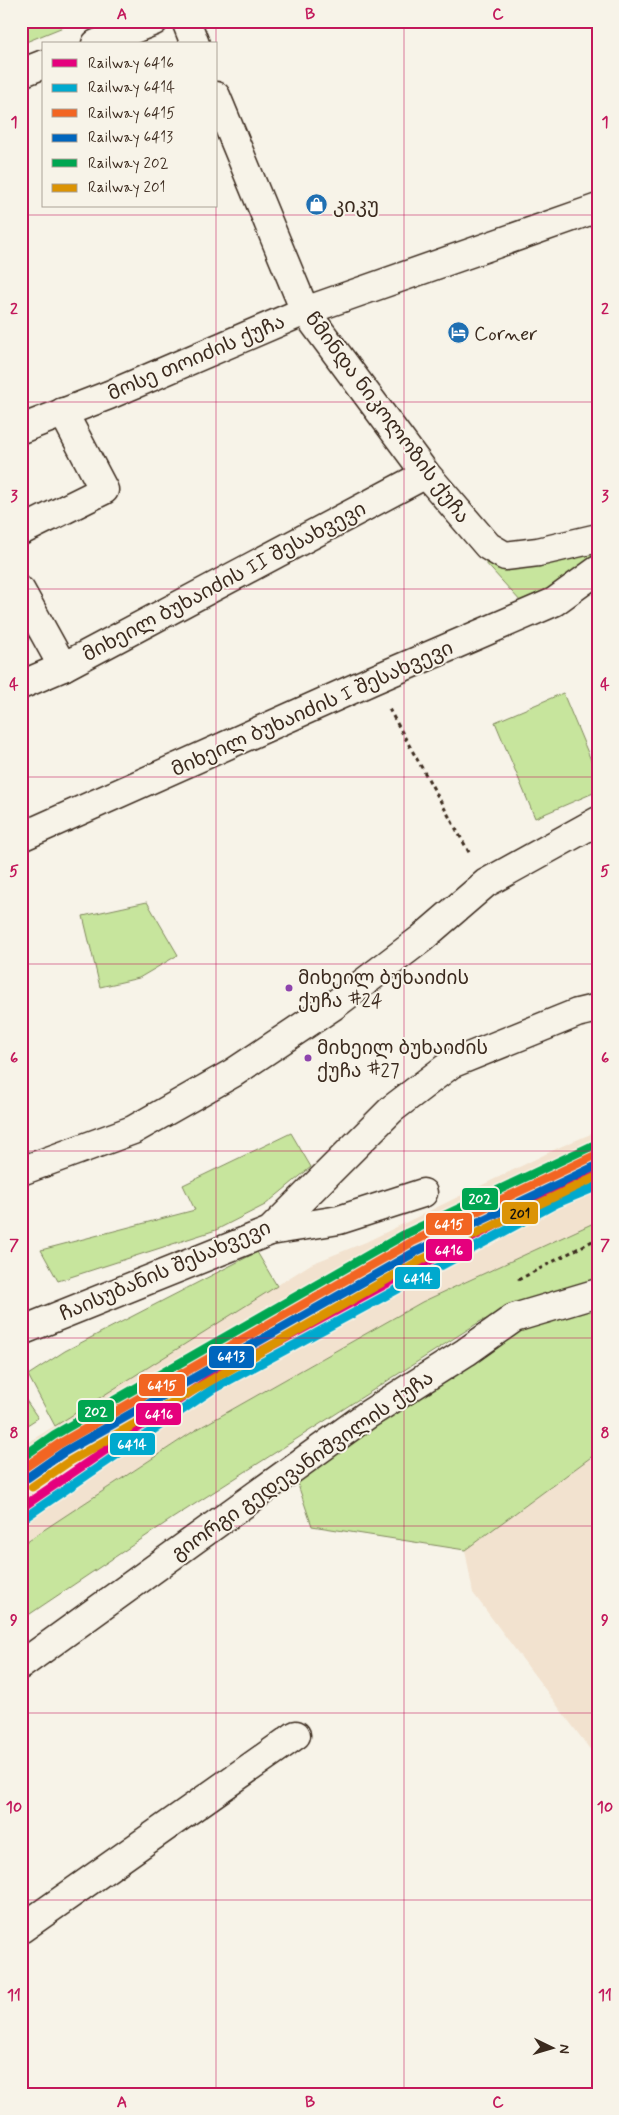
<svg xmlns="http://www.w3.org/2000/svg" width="619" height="2115" viewBox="0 0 619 2115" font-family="Mynerve,'Noto Sans Georgian',sans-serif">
	<rect width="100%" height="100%" fill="#f7f3e8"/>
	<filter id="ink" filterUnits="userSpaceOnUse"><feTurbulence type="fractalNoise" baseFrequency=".02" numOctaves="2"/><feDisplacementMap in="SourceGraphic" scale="10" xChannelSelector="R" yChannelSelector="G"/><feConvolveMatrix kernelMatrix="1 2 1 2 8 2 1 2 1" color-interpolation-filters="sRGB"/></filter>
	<g filter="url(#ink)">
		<g fill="#f2e2cf">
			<path d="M 598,1131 L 598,1221 L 422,1302 L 194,1431 L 21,1545 L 21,1447 L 311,1264 L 366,1242 L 562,1146 Z"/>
			<path d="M 598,1452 L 598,1760 L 473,1593 L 465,1550 Z"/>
		</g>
		<g fill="#c7e59d" stroke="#81885e">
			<path d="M 21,21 L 78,21 L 21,44 Z"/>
			<path d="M 598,550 L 598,561 L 562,585 L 522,603 L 483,560 L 534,564 Z"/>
			<path d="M 563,693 L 598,777 L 598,791 L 535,818 L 495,722 Z"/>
			<path d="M 147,902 L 178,955 L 139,978 L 100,987 L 83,916 Z"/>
			<path d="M 291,1133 L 311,1167 L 265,1205 L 216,1230 L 58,1281 L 41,1250 L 195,1210 L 183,1185 Z"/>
			<path d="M 598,1221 L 598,1282 L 481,1321 L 173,1518 L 21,1620 L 21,1545 L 194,1431 L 422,1302 Z"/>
			<path d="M 257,1252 L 277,1286 L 55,1426 L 28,1375 L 65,1351 Z"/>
			<path d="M 598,1309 L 598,1452 L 465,1550 L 312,1526 L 296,1479 L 536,1321 Z"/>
			<path d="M 21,1393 L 38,1418 L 21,1429 Z"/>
		</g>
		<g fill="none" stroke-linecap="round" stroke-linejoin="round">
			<defs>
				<g id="minor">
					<path d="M 186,21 L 195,44"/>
					<path d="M 96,44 L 154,21"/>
					<path d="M 21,73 L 44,64"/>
					<path d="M 216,96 L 305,311 L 426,474 L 488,546 L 505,556 L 538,552 L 598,538"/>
					<path d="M 21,429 L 109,395 L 305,311 L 598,208"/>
					<path d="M 21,531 L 104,490 L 63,412"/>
					<path d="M 21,591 L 63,667"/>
					<path d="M 21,685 L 63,667 L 426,474"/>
					<path d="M 21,837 L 373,680 L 554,602 L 598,570"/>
					<path d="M 21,1171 L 133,1130 L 233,1073 L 333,1006 L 421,939 L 486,883 L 598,821"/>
					<path d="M 270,1231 L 339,1220 L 423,1193"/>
					<path d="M 21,1331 L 270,1231 L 392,1109 L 451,1064 L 577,1013 L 598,1008"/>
					<path d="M 21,1665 L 367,1415 L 466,1352 L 514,1318 L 598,1293"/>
					<path d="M 21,1929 L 296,1735"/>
				</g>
			</defs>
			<use href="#minor" stroke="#3b2a1e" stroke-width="31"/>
			<g stroke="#3b2a1e" stroke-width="3" stroke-dasharray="4 4" stroke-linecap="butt">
				<path d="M 389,709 L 470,854"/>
				<path d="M 518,1280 L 598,1238"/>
			</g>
			<use href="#minor" stroke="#f7f3e8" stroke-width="28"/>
			<defs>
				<path id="rail-1" d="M 21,1508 L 208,1380 L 553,1194 L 598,1175"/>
				<path id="rail-2" d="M 27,1516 L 213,1389 L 557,1203 L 598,1186"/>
				<path id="rail-3" d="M 21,1470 L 59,1444 L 412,1242 L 598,1154"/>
				<path id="rail-4" d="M 27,1478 L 64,1452 L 417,1251 L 598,1165"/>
				<path id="rail-5" d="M 21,1458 L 54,1435 L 407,1233 L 594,1145"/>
				<path id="rail-6" d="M 32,1487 L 70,1461 L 421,1260 L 598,1176"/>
			</defs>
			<use href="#rail-1" stroke="#f7f3e8" stroke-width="12"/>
			<use href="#rail-2" stroke="#f7f3e8" stroke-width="12"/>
			<use href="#rail-3" stroke="#f7f3e8" stroke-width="12"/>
			<use href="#rail-4" stroke="#f7f3e8" stroke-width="12"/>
			<use href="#rail-5" stroke="#f7f3e8" stroke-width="12"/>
			<use href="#rail-6" stroke="#f7f3e8" stroke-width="12"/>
			<use href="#rail-1" stroke="#e5007d" stroke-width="9"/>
			<use href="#rail-2" stroke="#00a9ce" stroke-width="9"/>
			<use href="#rail-3" stroke="#f26522" stroke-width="9"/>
			<use href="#rail-4" stroke="#0065bd" stroke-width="9"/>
			<use href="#rail-5" stroke="#00a651" stroke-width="9"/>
			<use href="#rail-6" stroke="#db9304" stroke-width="9"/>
		</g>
	</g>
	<path fill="none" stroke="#c2185b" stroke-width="1" stroke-opacity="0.55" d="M 216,21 L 216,44M 404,21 L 404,2094M 216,206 L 216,2094M 21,215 L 598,215M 21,402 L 598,402M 21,589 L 598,589M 21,777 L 598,777M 21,964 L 598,964M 21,1151 L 598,1151M 21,1338 L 598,1338M 21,1526 L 598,1526M 21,1713 L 598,1713M 21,1900 L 598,1900"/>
	<defs>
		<symbol id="shop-disc" viewBox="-11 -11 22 22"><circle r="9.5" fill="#1f6fb2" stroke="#f7f3e8"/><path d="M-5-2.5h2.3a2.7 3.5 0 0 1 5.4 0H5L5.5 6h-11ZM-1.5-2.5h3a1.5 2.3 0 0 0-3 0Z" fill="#fff"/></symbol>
		<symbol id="hotel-disc" viewBox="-11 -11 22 22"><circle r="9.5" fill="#1f6fb2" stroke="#f7f3e8"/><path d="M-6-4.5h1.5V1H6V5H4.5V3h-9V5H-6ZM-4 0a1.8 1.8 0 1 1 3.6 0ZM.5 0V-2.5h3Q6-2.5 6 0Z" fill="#fff"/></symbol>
	</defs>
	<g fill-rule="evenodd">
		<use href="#shop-disc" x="304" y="192" width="25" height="25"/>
		<use href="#hotel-disc" x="446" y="320" width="25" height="25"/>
	</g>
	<g fill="#8e44ad" stroke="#f7f3e8" stroke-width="2">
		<circle cx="289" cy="988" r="4.5"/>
		<circle cx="308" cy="1058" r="4.5"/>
	</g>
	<g text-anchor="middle" stroke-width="4" stroke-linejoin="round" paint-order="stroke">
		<g font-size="19" fill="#3b2a1e" stroke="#f7f3e8" text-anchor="start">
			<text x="298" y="984">მიხეილ ბუხაიძის<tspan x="298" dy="23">ქუჩა #24</tspan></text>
			<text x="317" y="1054">მიხეილ ბუხაიძის<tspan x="317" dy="23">ქუჩა #27</tspan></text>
		</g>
		<g font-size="20" fill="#3b2a1e" stroke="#f7f3e8" text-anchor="start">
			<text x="333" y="212">კიკუ</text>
			<text x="474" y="340">Corner</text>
		</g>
		<g font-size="20" fill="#3b2a1e" stroke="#f7f3e8">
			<text transform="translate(196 357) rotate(-23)" y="7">მოსე თოიძის ქუჩა</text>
			<text transform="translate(388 417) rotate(53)" y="7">წმინდა ნიკოლოზის ქუჩა</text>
			<text transform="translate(224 581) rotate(-28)" y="7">მიხეილ ბუხაიძის II შესახვევი</text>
			<text transform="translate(312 708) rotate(-24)" y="7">მიხეილ ბუხაიძის I შესახვევი</text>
			<text transform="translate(165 1270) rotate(-23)" y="7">ჩაისუბანის შესახვევი</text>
			<text transform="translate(302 1465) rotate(-35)" y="7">გიორგი გედევანიშვილის ქუჩა</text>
		</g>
	</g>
	<g stroke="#f7f3e8" stroke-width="2">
		<rect x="461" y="1187" width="38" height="24" rx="5" fill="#00a651"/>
		<rect x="501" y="1201" width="38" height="24" rx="5" fill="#db9304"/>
		<rect x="425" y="1212" width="48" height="24" rx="5" fill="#f26522"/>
		<rect x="425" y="1238" width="48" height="24" rx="5" fill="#e5007d"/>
		<rect x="394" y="1266" width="47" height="24" rx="5" fill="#00a9ce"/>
		<rect x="208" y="1345" width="47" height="24" rx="5" fill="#0065bd"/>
		<rect x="138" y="1373" width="48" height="24" rx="5" fill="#f26522"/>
		<rect x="77" y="1399" width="38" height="24" rx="5" fill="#00a651"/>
		<rect x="135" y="1402" width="47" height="24" rx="5" fill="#e5007d"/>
		<rect x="109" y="1432" width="47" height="24" rx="5" fill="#00a9ce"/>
	</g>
	<g font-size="14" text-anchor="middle" font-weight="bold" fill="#fff">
		<text x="480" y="1203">202</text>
		<text x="449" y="1229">6415</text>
		<text x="449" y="1255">6416</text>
		<text x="418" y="1283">6414</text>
		<text x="231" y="1361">6413</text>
		<text x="162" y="1390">6415</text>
		<text x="96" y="1416">202</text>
		<text x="159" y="1419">6416</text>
		<text x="132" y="1449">6414</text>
	</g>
	<g font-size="14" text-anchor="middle" font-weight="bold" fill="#111">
		<text x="520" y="1218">201</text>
	</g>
	<rect width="619" height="2115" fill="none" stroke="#f7f3e8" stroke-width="55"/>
	<rect x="42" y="42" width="175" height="165" fill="#f7f3e8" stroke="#aca397"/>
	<rect x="52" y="59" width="25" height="8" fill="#e5007d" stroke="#aca397"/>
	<text x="88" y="68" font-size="15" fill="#3b2a1e">Railway 6416</text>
	<rect x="52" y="84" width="25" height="8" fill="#00a9ce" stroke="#aca397"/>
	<text x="88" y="92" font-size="15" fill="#3b2a1e">Railway 6414</text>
	<rect x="52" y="109" width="25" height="8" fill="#f26522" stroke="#aca397"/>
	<text x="88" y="118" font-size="15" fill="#3b2a1e">Railway 6415</text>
	<rect x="52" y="134" width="25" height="8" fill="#0065bd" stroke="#aca397"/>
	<text x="88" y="142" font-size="15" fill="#3b2a1e">Railway 6413</text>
	<rect x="52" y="159" width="25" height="8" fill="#00a651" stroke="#aca397"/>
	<text x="88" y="168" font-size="15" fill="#3b2a1e">Railway 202</text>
	<rect x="52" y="184" width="25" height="8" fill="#db9304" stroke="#aca397"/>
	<text x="88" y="192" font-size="15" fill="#3b2a1e">Railway 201</text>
	<g transform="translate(552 2048) rotate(95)" stroke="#f7f3e8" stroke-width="4" paint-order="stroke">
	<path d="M0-4L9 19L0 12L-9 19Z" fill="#3b2a1e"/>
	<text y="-8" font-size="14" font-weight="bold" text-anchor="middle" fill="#3b2a1e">N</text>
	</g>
	<rect x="28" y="28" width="564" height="2060" fill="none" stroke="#c2185b" stroke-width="2"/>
	<g font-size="16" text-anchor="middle" font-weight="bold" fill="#c2185b">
		<text x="122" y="19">A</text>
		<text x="310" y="19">B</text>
		<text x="498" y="19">C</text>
		<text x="14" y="127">1</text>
		<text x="605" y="127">1</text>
		<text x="14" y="314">2</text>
		<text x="605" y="314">2</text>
		<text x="14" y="501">3</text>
		<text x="605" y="501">3</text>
		<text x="14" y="689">4</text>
		<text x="605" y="689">4</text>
		<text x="14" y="876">5</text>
		<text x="605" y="876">5</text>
		<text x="14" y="1063">6</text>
		<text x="605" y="1063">6</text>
		<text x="14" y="1250">7</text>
		<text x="605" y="1250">7</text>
		<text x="14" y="1438">8</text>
		<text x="605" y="1438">8</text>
		<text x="14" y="1625">9</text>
		<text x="605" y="1625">9</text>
		<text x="14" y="1812">10</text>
		<text x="605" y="1812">10</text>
		<text x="14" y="2000">11</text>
		<text x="605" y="2000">11</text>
		<text x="122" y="2107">A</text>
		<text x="310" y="2107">B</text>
		<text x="498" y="2107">C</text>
	</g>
</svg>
